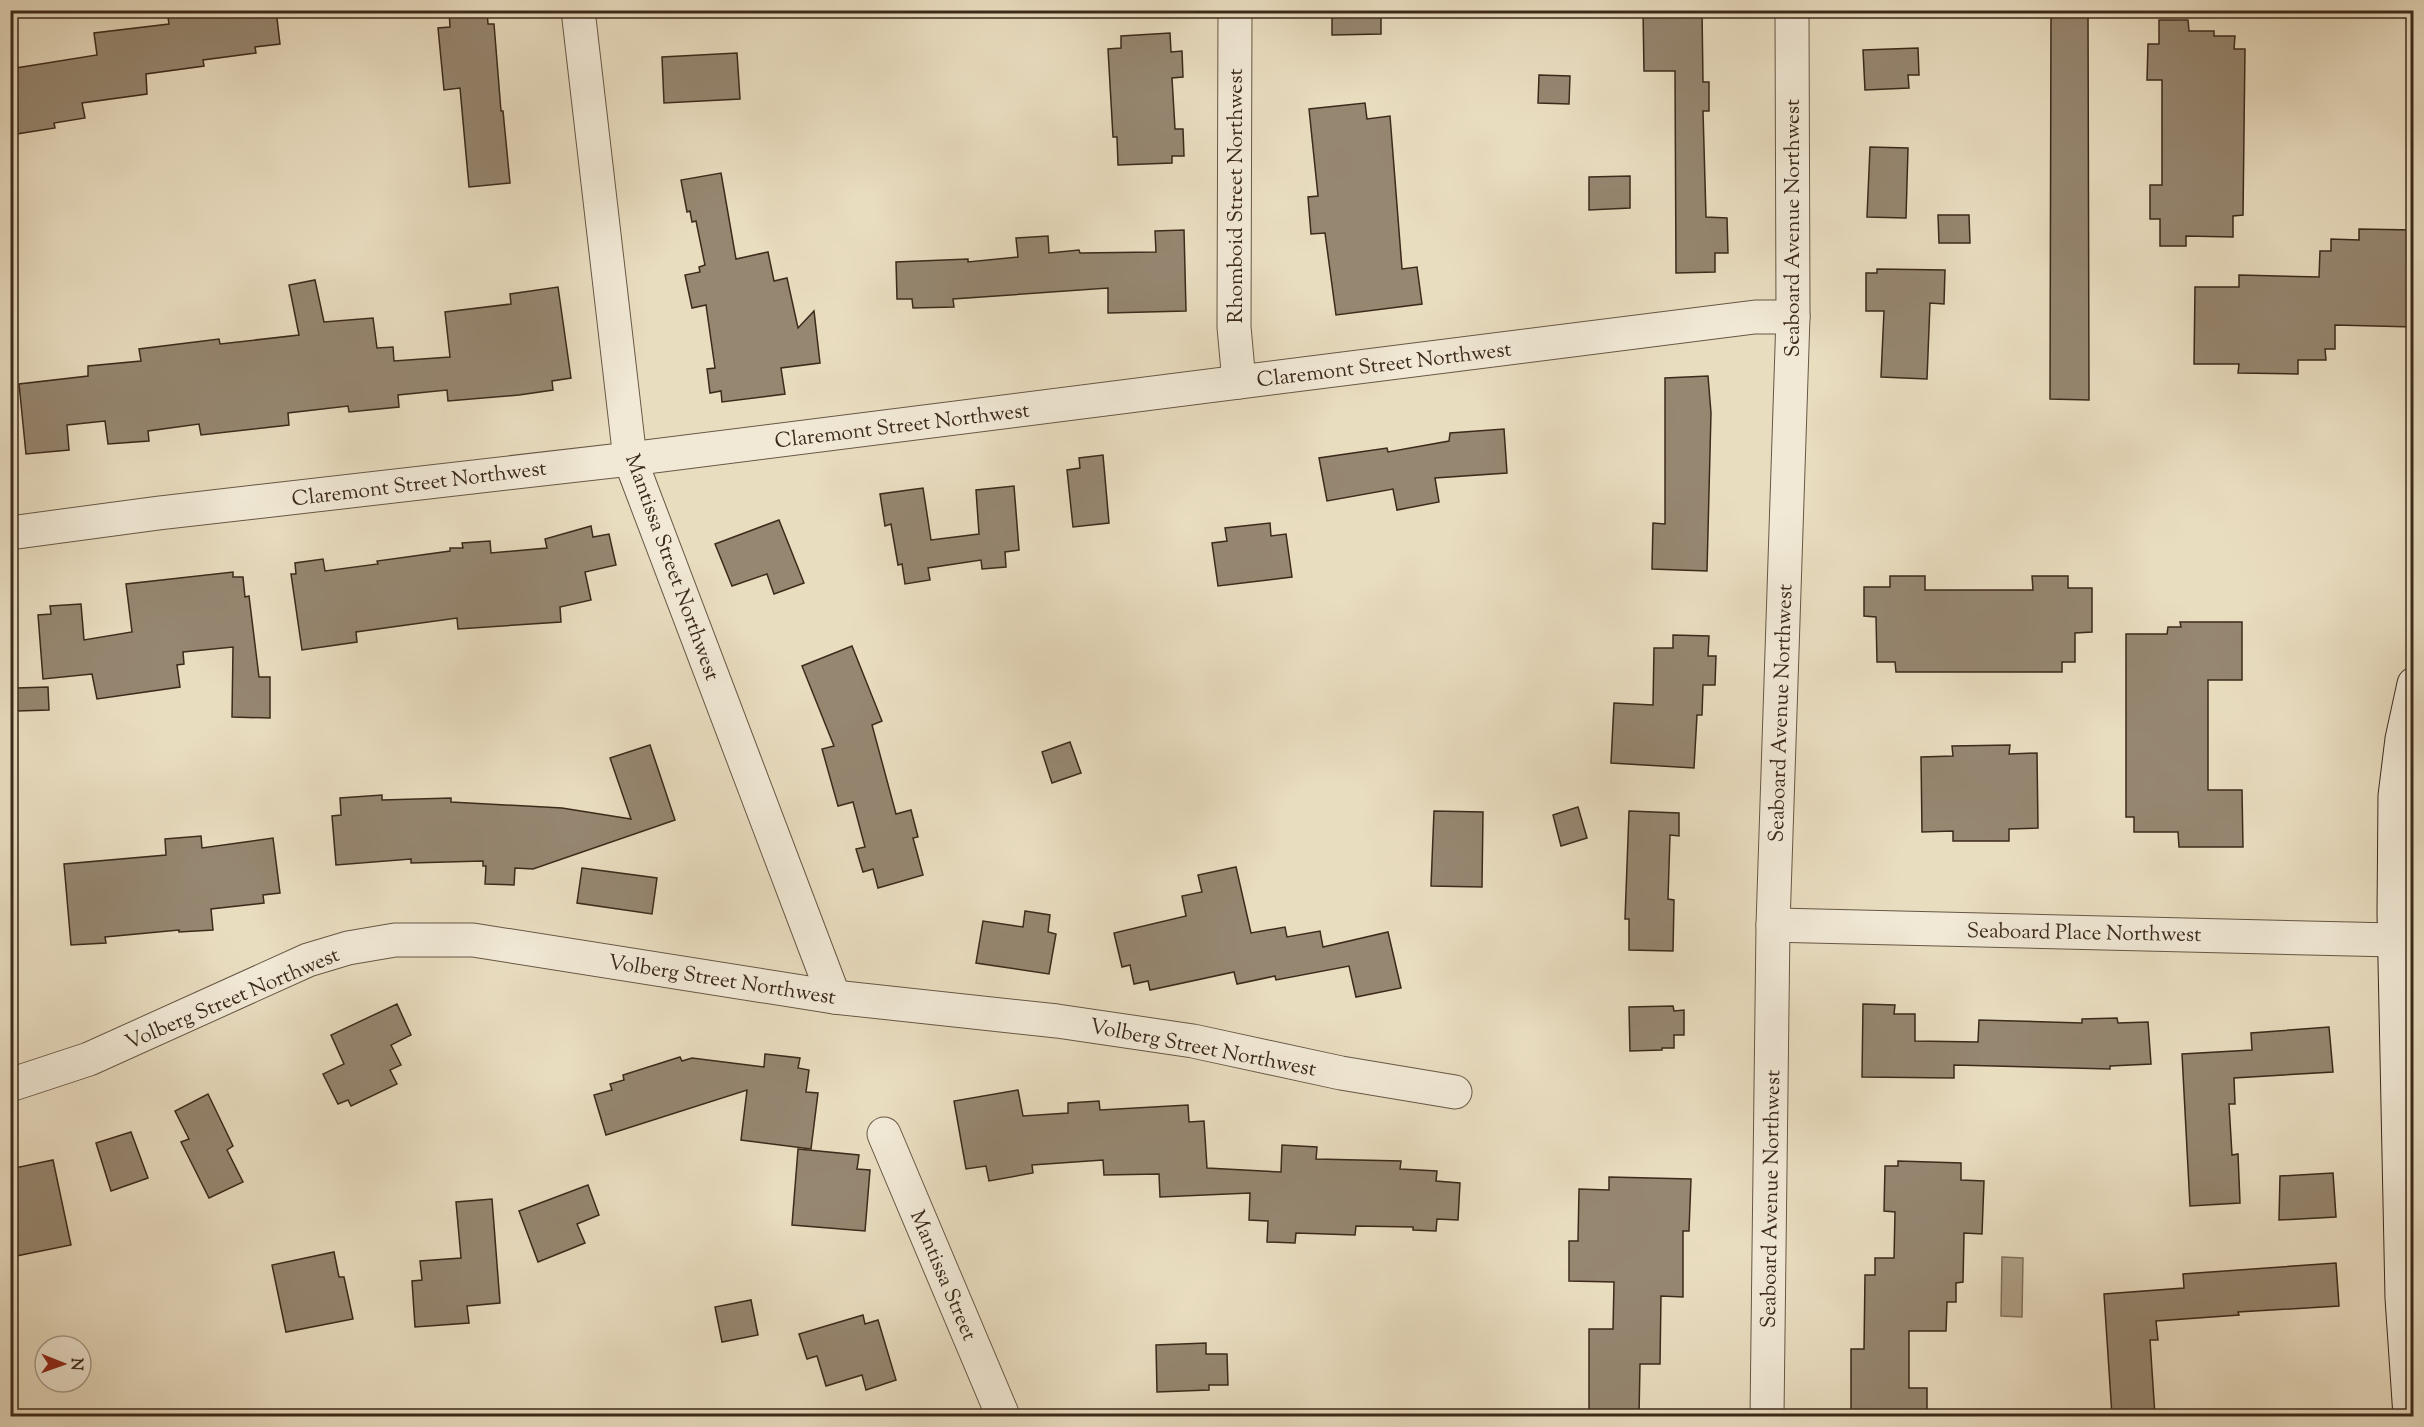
<svg xmlns="http://www.w3.org/2000/svg" width="2424" height="1427" viewBox="0 0 2424 1427" font-family="'Sorts Mill Goudy',serif">
	<rect width="100%" height="100%" fill="#e9ddc0"/>
	<filter id="stains"><feTurbulence type="fractalNoise" baseFrequency=".00333" numOctaves="4"/><feColorMatrix values="0 0 0 0 .2 0 0 0 0 .09 0 0 0 0 .02 0 0 0 .5 -.17"/></filter>
	<radialGradient id="worn" r=".72"><stop offset=".6" stop-color="#630" stop-opacity="0"/><stop offset="1" stop-color="#630" stop-opacity=".3"/></radialGradient>
	<path fill="#aea088" stroke="#80715c" stroke-width="1.5" d="M 2002,1257 L 2023,1258 L 2022,1317 L 2001,1316 Z"/>
	<g fill="#968771" stroke="#3c2a1b" stroke-width="1.5">
		<path d="M 167,10 L 276,10 L 280,44 L 255,47 L 256,53 L 203,60 L 204,66 L 146,74 L 147,94 L 82,103 L 85,118 L 54,123 L 55,128 L 10,135 L 10,69 L 97,55 L 94,33 L 169,24 Z"/>
		<path d="M 449,10 L 487,10 L 488,24 L 494,24 L 501,111 L 503,111 L 510,183 L 469,187 L 460,88 L 444,90 L 438,28 L 450,27 Z"/>
		<path d="M 1332,10 L 1381,10 L 1381,34 L 1332,35 Z"/>
		<path d="M 1643,10 L 1702,10 L 1703,82 L 1709,82 L 1709,111 L 1703,111 L 1706,217 L 1727,218 L 1728,253 L 1715,253 L 1715,272 L 1676,273 L 1675,71 L 1644,71 Z"/>
		<path d="M 2051,10 L 2088,10 L 2089,400 L 2050,399 Z"/>
		<path d="M 2159,20 L 2188,20 L 2189,31 L 2214,31 L 2214,36 L 2235,36 L 2234,49 L 2245,49 L 2243,215 L 2233,216 L 2233,237 L 2186,236 L 2186,246 L 2160,246 L 2160,219 L 2150,219 L 2150,185 L 2162,185 L 2162,80 L 2147,80 L 2148,44 L 2159,44 Z"/>
		<path d="M 1170,33 L 1171,52 L 1182,51 L 1183,77 L 1172,78 L 1175,129 L 1183,129 L 1184,156 L 1172,156 L 1172,163 L 1118,165 L 1117,137 L 1113,137 L 1108,49 L 1121,48 L 1121,36 Z"/>
		<path d="M 1918,48 L 1919,75 L 1908,75 L 1909,88 L 1865,90 L 1863,50 Z"/>
		<path d="M 737,53 L 740,99 L 664,103 L 662,57 Z"/>
		<path d="M 1539,75 L 1570,76 L 1569,104 L 1538,103 Z"/>
		<path d="M 1365,103 L 1367,119 L 1390,116 L 1402,269 L 1417,267 L 1422,304 L 1336,315 L 1325,233 L 1311,234 L 1308,197 L 1318,196 L 1309,109 Z"/>
		<path d="M 1870,147 L 1908,148 L 1906,218 L 1867,217 Z"/>
		<path d="M 721,173 L 736,259 L 768,252 L 774,281 L 787,278 L 798,328 L 814,311 L 820,363 L 781,368 L 785,394 L 722,402 L 721,391 L 710,393 L 707,369 L 715,368 L 706,305 L 692,308 L 685,275 L 700,272 L 699,267 L 705,265 L 696,221 L 692,222 L 690,211 L 687,212 L 681,180 Z"/>
		<path d="M 1630,176 L 1630,208 L 1589,210 L 1589,177 Z"/>
		<path d="M 1938,215 L 1969,215 L 1970,243 L 1939,243 Z"/>
		<path d="M 2359,229 L 2414,230 L 2414,327 L 2335,325 L 2335,349 L 2325,349 L 2326,360 L 2298,360 L 2298,374 L 2238,373 L 2239,364 L 2194,364 L 2195,287 L 2239,287 L 2239,275 L 2319,277 L 2320,251 L 2331,251 L 2331,239 L 2359,240 Z"/>
		<path d="M 1184,230 L 1186,311 L 1108,313 L 1108,288 L 953,299 L 954,307 L 913,308 L 912,299 L 897,299 L 896,262 L 968,259 L 968,262 L 1018,257 L 1016,238 L 1048,236 L 1049,253 L 1079,250 L 1080,253 L 1156,252 L 1155,231 Z"/>
		<path d="M 1877,269 L 1945,270 L 1944,304 L 1930,303 L 1927,379 L 1881,377 L 1884,311 L 1866,311 L 1866,273 L 1877,273 Z"/>
		<path d="M 315,280 L 324,322 L 373,318 L 377,348 L 393,347 L 394,361 L 450,357 L 445,312 L 511,304 L 510,294 L 558,287 L 571,378 L 552,381 L 553,390 L 519,395 L 448,401 L 447,390 L 398,395 L 399,407 L 349,412 L 348,406 L 288,413 L 289,425 L 201,435 L 199,424 L 148,431 L 149,441 L 108,444 L 105,421 L 67,425 L 69,450 L 26,454 L 19,384 L 88,376 L 88,366 L 141,361 L 139,349 L 219,339 L 220,344 L 299,335 L 289,285 Z"/>
		<path d="M 1708,376 L 1711,413 L 1707,571 L 1652,569 L 1653,523 L 1665,524 L 1665,378 Z"/>
		<path d="M 1504,429 L 1507,473 L 1435,478 L 1439,502 L 1397,510 L 1393,489 L 1327,501 L 1319,458 L 1387,448 L 1388,452 L 1449,441 L 1450,433 Z"/>
		<path d="M 1103,455 L 1109,523 L 1073,527 L 1067,470 L 1080,468 L 1079,458 Z"/>
		<path d="M 1014,486 L 1019,550 L 1005,552 L 1006,567 L 982,569 L 981,560 L 928,568 L 930,580 L 905,584 L 902,564 L 898,565 L 891,524 L 885,526 L 880,494 L 923,488 L 931,540 L 979,534 L 976,490 Z"/>
		<path d="M 779,520 L 804,583 L 774,594 L 767,574 L 732,586 L 715,544 Z"/>
		<path d="M 1270,523 L 1271,536 L 1286,534 L 1292,577 L 1218,586 L 1212,543 L 1227,541 L 1225,528 Z"/>
		<path d="M 591,526 L 593,537 L 609,534 L 616,565 L 585,572 L 591,600 L 560,607 L 561,622 L 458,629 L 457,618 L 356,632 L 357,642 L 302,650 L 291,574 L 296,574 L 295,563 L 323,559 L 325,571 L 378,564 L 377,561 L 450,551 L 450,548 L 463,548 L 462,543 L 490,541 L 491,553 L 547,548 L 545,539 Z"/>
		<path d="M 233,572 L 233,577 L 243,577 L 245,597 L 249,596 L 259,677 L 270,677 L 270,718 L 232,717 L 233,647 L 183,652 L 184,664 L 177,665 L 180,687 L 97,699 L 92,674 L 43,679 L 38,615 L 51,614 L 50,606 L 81,604 L 84,640 L 132,632 L 126,584 Z"/>
		<path d="M 1890,576 L 1925,576 L 1925,590 L 2033,590 L 2032,576 L 2068,576 L 2068,588 L 2092,588 L 2092,632 L 2075,633 L 2075,662 L 2062,662 L 2062,672 L 1896,672 L 1895,662 L 1877,662 L 1876,617 L 1864,616 L 1864,587 L 1890,587 Z"/>
		<path d="M 2180,622 L 2242,622 L 2242,680 L 2208,680 L 2208,790 L 2242,790 L 2243,847 L 2179,847 L 2178,832 L 2134,832 L 2134,817 L 2126,817 L 2126,634 L 2167,634 L 2168,627 L 2181,627 Z"/>
		<path d="M 1673,635 L 1709,636 L 1708,656 L 1716,656 L 1715,685 L 1703,685 L 1702,715 L 1697,715 L 1694,768 L 1611,763 L 1614,703 L 1653,705 L 1654,648 L 1673,648 Z"/>
		<path d="M 852,646 L 882,721 L 872,725 L 896,814 L 911,810 L 918,837 L 913,838 L 923,875 L 878,888 L 873,869 L 863,872 L 856,849 L 865,847 L 853,802 L 838,806 L 822,749 L 834,746 L 802,666 Z"/>
		<path d="M 48,687 L 49,710 L 17,711 L 17,688 Z"/>
		<path d="M 1070,742 L 1081,773 L 1052,783 L 1042,752 Z"/>
		<path d="M 650,745 L 675,820 L 533,869 L 515,868 L 514,885 L 485,884 L 486,866 L 483,866 L 483,861 L 411,863 L 411,859 L 336,865 L 332,816 L 341,815 L 340,798 L 382,795 L 382,800 L 451,798 L 451,802 L 562,808 L 631,819 L 610,758 Z"/>
		<path d="M 2010,745 L 2009,754 L 2037,753 L 2038,828 L 2009,829 L 2009,841 L 1953,841 L 1953,831 L 1922,832 L 1921,757 L 1953,756 L 1952,746 Z"/>
		<path d="M 1578,807 L 1587,838 L 1561,846 L 1553,815 Z"/>
		<path d="M 1434,811 L 1483,812 L 1482,887 L 1431,886 Z"/>
		<path d="M 1629,811 L 1679,813 L 1679,836 L 1670,835 L 1668,899 L 1674,900 L 1673,951 L 1629,950 L 1629,919 L 1625,919 Z"/>
		<path d="M 201,836 L 202,848 L 273,838 L 280,893 L 263,895 L 264,903 L 211,909 L 213,930 L 179,932 L 179,930 L 105,937 L 106,943 L 71,945 L 64,864 L 166,855 L 165,839 Z"/>
		<path d="M 1236,867 L 1251,933 L 1285,927 L 1287,937 L 1320,931 L 1323,947 L 1388,932 L 1401,988 L 1356,997 L 1349,966 L 1276,980 L 1275,976 L 1237,984 L 1234,972 L 1150,990 L 1148,981 L 1134,984 L 1130,965 L 1122,967 L 1114,933 L 1186,916 L 1182,896 L 1202,892 L 1198,875 Z"/>
		<path d="M 582,868 L 657,878 L 652,914 L 577,903 Z"/>
		<path d="M 1025,911 L 1050,915 L 1048,932 L 1056,934 L 1049,974 L 976,963 L 983,921 L 1023,927 Z"/>
		<path d="M 397,1004 L 411,1035 L 391,1045 L 401,1065 L 390,1070 L 397,1084 L 351,1106 L 348,1100 L 338,1104 L 323,1074 L 344,1064 L 331,1035 Z"/>
		<path d="M 1863,1004 L 1895,1005 L 1894,1014 L 1915,1014 L 1915,1041 L 1978,1042 L 1979,1020 L 2082,1023 L 2082,1019 L 2117,1018 L 2118,1023 L 2148,1022 L 2151,1064 L 2110,1066 L 2110,1069 L 1954,1065 L 1954,1078 L 1862,1077 Z"/>
		<path d="M 1673,1006 L 1674,1011 L 1684,1010 L 1684,1035 L 1674,1035 L 1674,1048 L 1662,1048 L 1662,1050 L 1630,1051 L 1629,1007 Z"/>
		<path d="M 2329,1027 L 2333,1072 L 2234,1078 L 2235,1104 L 2229,1104 L 2232,1155 L 2238,1154 L 2240,1203 L 2190,1206 L 2182,1054 L 2252,1050 L 2251,1033 Z"/>
		<path d="M 765,1054 L 800,1058 L 798,1068 L 809,1070 L 806,1092 L 818,1093 L 811,1149 L 741,1140 L 747,1090 L 606,1135 L 594,1095 L 612,1090 L 610,1084 L 624,1080 L 623,1075 L 680,1057 L 682,1061 L 692,1058 L 764,1067 Z"/>
		<path d="M 1018,1090 L 1023,1116 L 1068,1113 L 1068,1103 L 1099,1101 L 1100,1110 L 1188,1105 L 1189,1122 L 1204,1121 L 1207,1168 L 1281,1172 L 1282,1145 L 1317,1147 L 1316,1159 L 1401,1161 L 1400,1169 L 1437,1171 L 1436,1181 L 1460,1183 L 1458,1220 L 1437,1219 L 1436,1231 L 1413,1230 L 1413,1227 L 1356,1226 L 1355,1235 L 1296,1233 L 1295,1243 L 1267,1242 L 1268,1221 L 1249,1220 L 1250,1193 L 1160,1197 L 1159,1174 L 1104,1175 L 1103,1160 L 1032,1165 L 1033,1173 L 989,1181 L 986,1166 L 966,1169 L 954,1101 Z"/>
		<path d="M 208,1094 L 233,1146 L 227,1150 L 243,1182 L 209,1198 L 181,1142 L 189,1139 L 175,1111 Z"/>
		<path d="M 131,1132 L 148,1178 L 111,1191 L 96,1143 Z"/>
		<path d="M 798,1149 L 859,1155 L 857,1169 L 870,1170 L 865,1231 L 792,1225 Z"/>
		<path d="M 53,1160 L 71,1245 L 16,1256 L 10,1228 L 10,1169 Z"/>
		<path d="M 1898,1161 L 1961,1163 L 1961,1180 L 1984,1181 L 1982,1234 L 1964,1233 L 1963,1282 L 1956,1283 L 1956,1302 L 1947,1302 L 1946,1331 L 1909,1331 L 1909,1388 L 1927,1388 L 1927,1412 L 1851,1411 L 1851,1349 L 1864,1349 L 1865,1275 L 1875,1275 L 1875,1258 L 1894,1258 L 1895,1212 L 1884,1211 L 1885,1166 L 1898,1166 Z"/>
		<path d="M 2333,1173 L 2336,1217 L 2279,1220 L 2280,1176 Z"/>
		<path d="M 1609,1177 L 1691,1179 L 1689,1231 L 1683,1231 L 1683,1297 L 1661,1296 L 1660,1364 L 1640,1364 L 1639,1416 L 1589,1416 L 1589,1329 L 1613,1329 L 1614,1282 L 1569,1281 L 1569,1241 L 1578,1241 L 1579,1189 L 1609,1190 Z"/>
		<path d="M 588,1185 L 599,1215 L 577,1224 L 585,1243 L 538,1262 L 519,1211 Z"/>
		<path d="M 492,1199 L 500,1303 L 467,1306 L 469,1323 L 415,1327 L 412,1281 L 422,1280 L 420,1261 L 461,1258 L 456,1202 Z"/>
		<path d="M 334,1252 L 339,1277 L 344,1277 L 353,1319 L 286,1332 L 272,1265 Z"/>
		<path d="M 2336,1263 L 2339,1306 L 2238,1312 L 2239,1315 L 2156,1321 L 2158,1340 L 2150,1340 L 2155,1416 L 2112,1416 L 2104,1294 L 2184,1288 L 2183,1274 Z"/>
		<path d="M 751,1300 L 758,1335 L 722,1342 L 715,1307 Z"/>
		<path d="M 863,1315 L 865,1324 L 878,1320 L 896,1380 L 866,1390 L 862,1375 L 826,1386 L 817,1356 L 807,1359 L 799,1334 Z"/>
		<path d="M 1206,1343 L 1206,1354 L 1227,1354 L 1228,1385 L 1209,1385 L 1209,1390 L 1157,1392 L 1156,1345 Z"/>
	</g>
	<g fill="none" stroke-linecap="round" stroke-linejoin="round">
		<defs>
			<g id="street">
				<path d="M 578,10 L 630,459 L 834,997"/>
				<path d="M 1235,10 L 1234,327 L 1239,382"/>
				<path d="M 10,533 L 159,513 L 630,459 L 1755,317 L 1793,317"/>
				<path d="M 1773,925 L 2394,940"/>
				<path d="M 10,1085 L 89,1059 L 308,960 L 348,948 L 395,940 L 473,940 L 834,997 L 1057,1021 L 1193,1041 L 1341,1073 L 1455,1092"/>
				<path d="M 884,1134 L 1003,1416"/>
				<path d="M 1767,1416 L 1773,925 L 1793,317 L 1792,10"/>
			</g>
			<path id="secondary" d="M 2410,1416 L 2402,1298 L 2394,913 L 2395,796 L 2402,739 L 2414,684"/>
		</defs>
		<use href="#street" stroke="#675744" stroke-width="35"/>
		<use href="#secondary" stroke="#3c2a1b" stroke-width="35"/>
		<use href="#street" stroke="#f1e9d6" stroke-width="33"/>
		<use href="#secondary" stroke="#f1e9d6" stroke-width="33"/>
	</g>
	<g text-anchor="middle" stroke-width="4.5" stroke-linejoin="round" paint-order="stroke">
		<g font-size="21" fill="#3c2a1b" stroke="#f1e9d6">
			<text transform="translate(1235 196) rotate(-90)" y="7">Rhomboid Street Northwest</text>
			<text transform="translate(1792 228) rotate(-90)" y="7">Seaboard Avenue Northwest</text>
			<text transform="translate(1384 364) rotate(-7)" y="7">Claremont Street Northwest</text>
			<text transform="translate(902 425) rotate(-7)" y="7">Claremont Street Northwest</text>
			<text transform="translate(419 483) rotate(-7)" y="7">Claremont Street Northwest</text>
			<text transform="translate(673 567) rotate(70)" y="7">Mantissa Street Northwest</text>
			<text transform="translate(1780 713) rotate(-88)" y="7">Seaboard Avenue Northwest</text>
			<text transform="translate(2084 932) rotate(1)" y="7">Seaboard Place Northwest</text>
			<text transform="translate(722 979) rotate(9)" y="7">Volberg Street Northwest</text>
			<text transform="translate(232 998) rotate(-23)" y="7">Volberg Street Northwest</text>
			<text transform="translate(1203 1047) rotate(11)" y="7">Volberg Street Northwest</text>
			<text transform="translate(1770 1199) rotate(-89)" y="7">Seaboard Avenue Northwest</text>
			<text transform="translate(944 1275) rotate(67)" y="7">Mantissa Street</text>
		</g>
	</g>
	<rect width="2424" height="1427" fill="none" stroke="#e9ddc0" stroke-width="36"/>
	<rect x="12" y="12" width="2400" height="1403" fill="none" stroke="#3c2a1b" stroke-width="3"/>
	<rect x="18" y="18" width="2388" height="1391" fill="none" stroke="#3c2a1b" stroke-width="1.5"/>
	<g transform="translate(63 1364) rotate(91)"><circle r="28" fill="#f1e9d6" stroke="#a99d8b" stroke-width="1.5"/>
	<path d="M0-4.5L10 22L0 15L-10 22Z" fill="#8f2418"/>
	<text y="-9" font-size="16" font-weight="bold" text-anchor="middle" fill="#3c2a1b">N</text>
	</g>
	<rect width="100%" height="100%" filter="url(#stains)"/>
	<rect width="100%" height="100%" fill="url(#worn)"/>
</svg>
